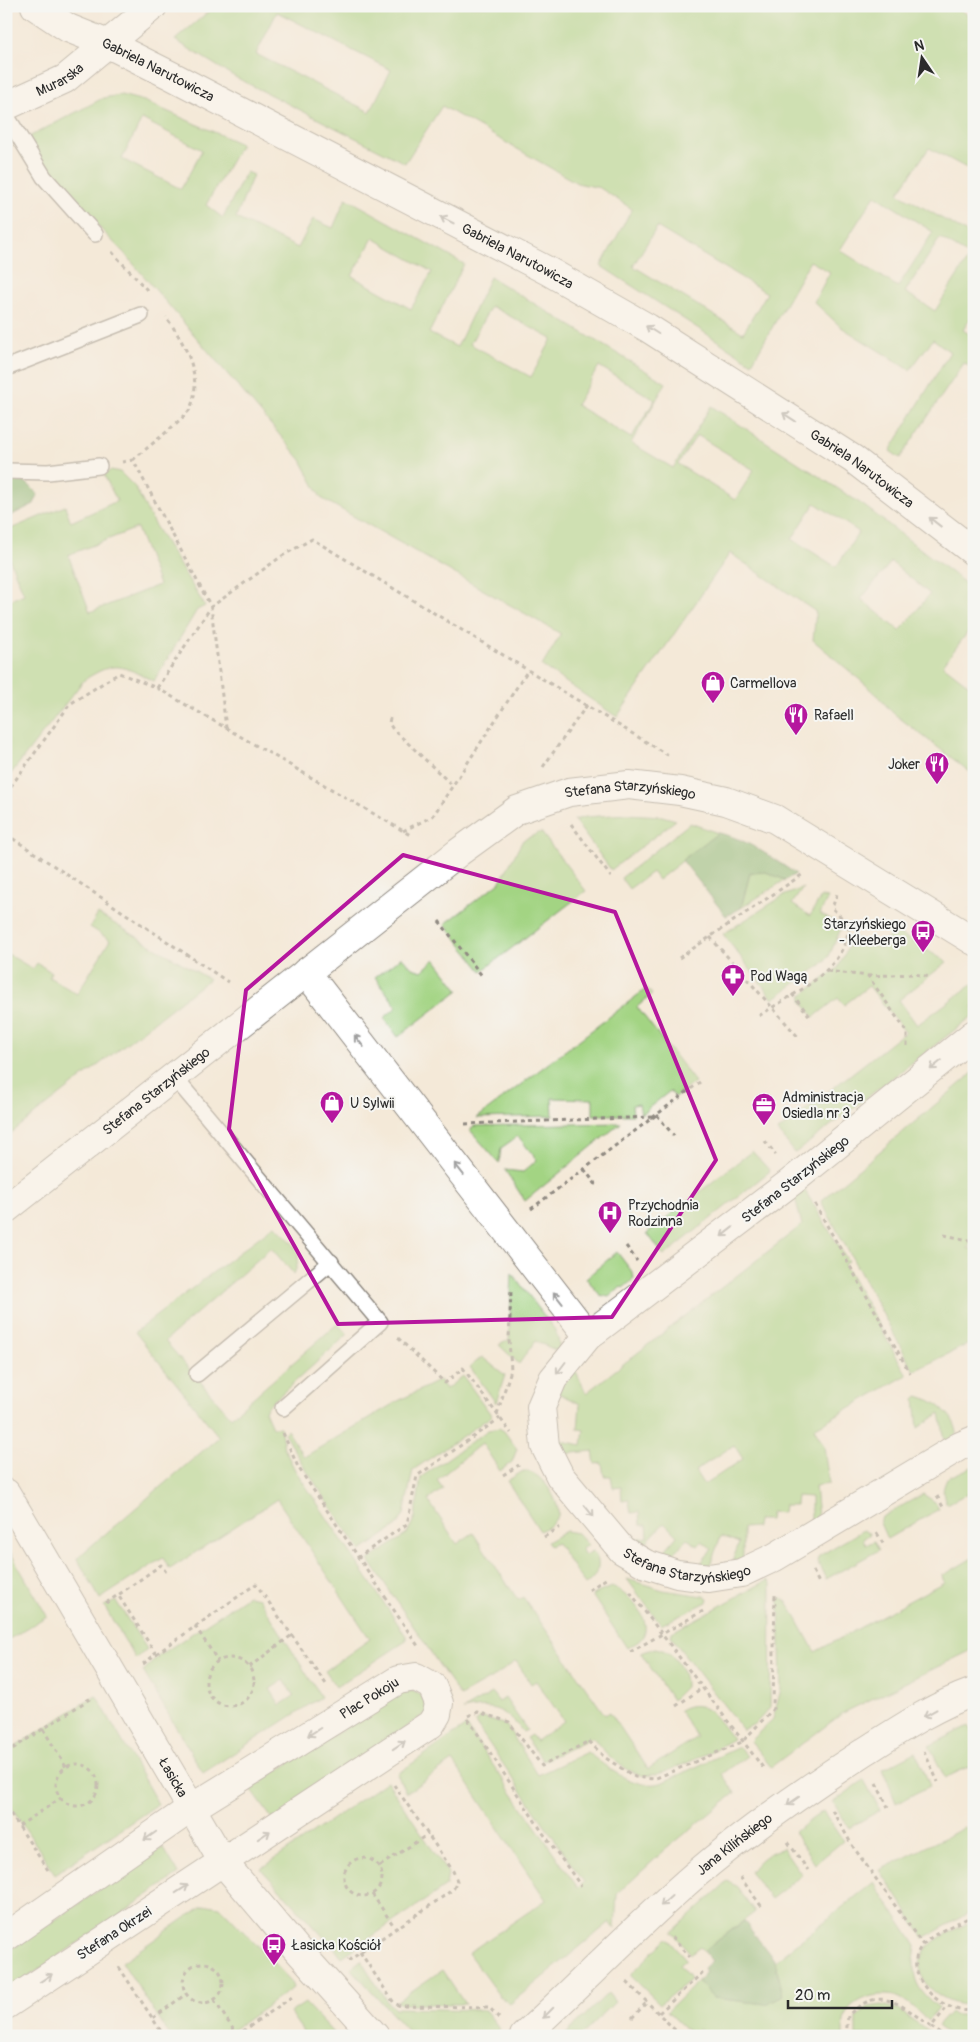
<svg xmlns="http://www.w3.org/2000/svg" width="980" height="2042" viewBox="0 0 980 2042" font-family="Pangolin,sans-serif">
	<rect width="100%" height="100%" fill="#f6f6f2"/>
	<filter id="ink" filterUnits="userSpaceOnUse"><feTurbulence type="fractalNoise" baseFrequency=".02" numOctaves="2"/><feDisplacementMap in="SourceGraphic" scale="10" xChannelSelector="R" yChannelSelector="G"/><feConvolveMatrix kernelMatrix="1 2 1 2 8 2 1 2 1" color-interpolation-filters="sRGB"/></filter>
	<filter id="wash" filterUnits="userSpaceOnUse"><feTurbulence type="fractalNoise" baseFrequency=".0096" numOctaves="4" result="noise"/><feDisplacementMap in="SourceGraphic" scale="20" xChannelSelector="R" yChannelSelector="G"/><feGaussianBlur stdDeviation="1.12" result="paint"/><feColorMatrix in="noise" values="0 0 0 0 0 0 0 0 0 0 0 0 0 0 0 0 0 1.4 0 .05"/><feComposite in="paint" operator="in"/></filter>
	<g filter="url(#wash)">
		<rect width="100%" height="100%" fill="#f4e9d8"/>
		<g fill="#a3d483" stroke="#678057" fill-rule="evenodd">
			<path d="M 215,6 L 955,6 L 974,19 L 974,172 L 929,148 L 898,193 L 974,237 L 974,313 L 963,330 L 974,337 L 974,369 L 964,363 L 900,458 L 890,451 L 950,352 L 933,339 L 910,370 L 841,327 L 814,302 L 830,272 L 810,261 L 752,363 L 601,266 L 632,209 L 600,188 L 577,183 L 442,106 L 405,163 L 235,77 L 175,40 ZM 277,12 L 391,70 L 370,112 L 256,54 ZM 875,195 L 933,232 L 898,287 L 840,250 ZM 657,227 L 767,293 L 743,333 L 633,266 ZM 940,238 L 970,256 L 935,311 L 905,292 Z"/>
			<path d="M 121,95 L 144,101 L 241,144 L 206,205 L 223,218 L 246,172 L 253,175 L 236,218 L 298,248 L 313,219 L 333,228 L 346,198 L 464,264 L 429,333 L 457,347 L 490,277 L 666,383 L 631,443 L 673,468 L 711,406 L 863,505 L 974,590 L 974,624 L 943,665 L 974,689 L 974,775 L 893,713 L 873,691 L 813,640 L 816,612 L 730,553 L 617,717 L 542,666 L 561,634 L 321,498 L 301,460 L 125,254 L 57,184 L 25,139 L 103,98 ZM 142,119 L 202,150 L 181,189 L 122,159 ZM 373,238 L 432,272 L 411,309 L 352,276 ZM 491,306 L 552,339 L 531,377 L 470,344 ZM 599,366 L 655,400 L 631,438 L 576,405 ZM 697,435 L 754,470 L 735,500 L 678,464 ZM 815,503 L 859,532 L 836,567 L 792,539 ZM 891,562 L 930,594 L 900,631 L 861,599 Z"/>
			<path d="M 111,470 L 120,472 L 135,487 L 154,524 L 205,606 L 197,610 L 154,681 C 121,666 117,659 84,680 L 6,780 L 6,602 L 24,594 L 6,551 L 6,531 L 65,506 L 71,522 L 117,501 L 104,475 ZM 137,528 L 159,585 L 90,612 L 68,555 Z"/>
			<path d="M 626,814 L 662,816 L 676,820 L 611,870 L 574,820 L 586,817 Z"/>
			<path d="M 690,823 L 718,833 L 658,880 L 652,872 L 629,889 L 621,878 Z"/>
			<path d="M 541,832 L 586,891 L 482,971 L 445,924 L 500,882 L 523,840 Z"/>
			<path d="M 766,872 L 785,880 L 741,908 L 750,873 Z"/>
			<path d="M 803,888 L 792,904 L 810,916 L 821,897 L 828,898 L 820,914 L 842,926 L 829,956 L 820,966 L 773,999 L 723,934 L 783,896 Z"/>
			<path d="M 98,914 L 209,979 L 6,1137 L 6,953 L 33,969 L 37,963 L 51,972 L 49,977 L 77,994 L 110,940 L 90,927 Z"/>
			<path d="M 893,930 L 947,962 L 899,1000 L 917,1025 L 974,983 L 974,1015 L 795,1153 L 778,1131 L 905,1032 L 869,986 L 844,1005 L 838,998 L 814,1017 L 802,1001 L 802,995 L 838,968 L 853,937 L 881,949 Z"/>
			<path d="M 402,957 L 412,968 L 422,971 L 435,959 L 459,990 L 398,1037 L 384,1018 L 397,1007 L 375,977 Z"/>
			<path d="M 647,988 L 652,994 L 637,1007 L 695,1082 L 675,1097 L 670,1091 L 641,1114 L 639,1104 L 632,1105 L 633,1115 L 593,1115 L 593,1099 L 552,1098 L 553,1116 L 477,1118 Z"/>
			<path d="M 974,1072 L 974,1243 L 967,1248 L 974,1249 L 974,1344 L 966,1345 L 914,1371 L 821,1201 Z"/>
			<path d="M 621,1123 L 525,1201 L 505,1170 L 523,1172 L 537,1160 L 518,1136 L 501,1148 L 499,1163 L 470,1130 L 474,1126 Z"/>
			<path d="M 752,1151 L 770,1171 L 664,1256 L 647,1233 Z"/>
			<path d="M 804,1189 L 848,1261 L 844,1264 L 907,1375 L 814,1428 L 824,1446 L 829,1484 L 815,1486 L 818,1517 L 811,1521 L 811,1497 L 797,1496 L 796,1505 L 784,1505 L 783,1513 L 771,1512 L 770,1520 L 757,1520 L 756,1527 L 743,1528 L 743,1559 L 732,1562 L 739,1543 L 721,1536 L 710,1565 L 700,1564 L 712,1549 L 702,1541 L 698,1546 L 687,1539 L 669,1558 L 661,1555 L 677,1536 L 664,1523 L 641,1548 L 628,1540 L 648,1537 L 647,1525 L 640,1525 L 639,1512 L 631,1513 L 629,1500 L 622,1501 L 621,1487 L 613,1488 L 611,1476 L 604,1476 L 602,1463 L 595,1464 L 593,1451 L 564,1454 L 556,1440 L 582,1445 L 584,1430 L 578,1429 L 580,1404 L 556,1392 L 575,1369 L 586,1393 L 802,1225 L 795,1197 ZM 734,1445 L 743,1459 L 704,1485 L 695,1471 Z"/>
			<path d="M 275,1225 C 292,1244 305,1248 294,1274 L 271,1248 L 165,1341 L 231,1417 L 337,1324 L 348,1334 L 267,1407 L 265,1411 L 272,1427 L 280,1427 L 284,1448 L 295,1470 L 406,1636 L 406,1641 L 336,1687 L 325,1671 L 370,1639 L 277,1499 L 170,1569 L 163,1558 L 100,1599 L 77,1558 L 219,1437 L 135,1332 Z"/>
			<path d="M 617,1252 L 633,1273 L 634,1279 L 623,1288 L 621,1286 L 609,1297 L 600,1295 L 586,1278 Z"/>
			<path d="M 512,1273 L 555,1330 L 558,1338 L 560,1352 L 535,1341 L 519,1364 L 499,1345 L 509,1340 Z"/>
			<path d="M 482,1357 L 505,1375 L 496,1403 L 470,1367 Z"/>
			<path d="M 463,1376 L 492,1416 L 413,1470 L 404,1514 L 397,1526 L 361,1551 L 306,1470 L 284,1433 L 287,1430 L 304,1457 L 398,1401 L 440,1380 L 446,1389 Z"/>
			<path d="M 918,1396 C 935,1400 955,1415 957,1433 L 946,1446 L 940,1413 L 918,1428 L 915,1399 Z"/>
			<path d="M 499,1428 L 504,1431 L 517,1449 L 512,1462 L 500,1471 L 482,1443 L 437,1480 L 443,1489 L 428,1500 L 457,1544 L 473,1533 L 518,1600 L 523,1597 L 605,1715 L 610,1712 L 648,1769 L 697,1737 L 679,1710 C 706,1695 717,1720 733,1739 C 713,1750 661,1780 640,1775 C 623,1771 602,1751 593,1737 L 543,1761 L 526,1738 L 531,1735 L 536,1741 L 564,1721 L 536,1681 L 531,1684 L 516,1661 L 492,1678 L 460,1696 L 369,1560 L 407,1534 L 415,1517 L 421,1477 L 488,1430 Z"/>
			<path d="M 974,1466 L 974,1490 L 947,1504 C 942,1495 942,1488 947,1478 Z"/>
			<path d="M 523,1471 C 541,1470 560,1500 558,1516 L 551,1525 L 540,1531 L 507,1481 Z"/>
			<path d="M 923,1494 L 935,1502 L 939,1509 L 887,1539 L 880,1523 L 882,1517 Z"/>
			<path d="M 863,1530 L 870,1534 L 863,1539 L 866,1545 L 874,1541 L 879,1550 L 826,1579 L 817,1561 L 819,1556 Z"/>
			<path d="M 566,1531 L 577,1533 L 588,1545 L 581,1549 L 585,1555 L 592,1551 C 604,1562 597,1577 585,1585 L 557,1543 L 550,1546 L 547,1542 Z"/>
			<path d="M 6,1545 L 47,1616 L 6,1641 Z"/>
			<path d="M 974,1557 L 974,1649 L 843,1713 L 771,1767 L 750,1741 L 773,1719 L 781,1689 L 779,1597 L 787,1601 L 815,1652 L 944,1582 L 942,1576 Z"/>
			<path d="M 627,1579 L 663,1590 L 704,1596 L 708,1598 L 707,1602 L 661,1625 Z"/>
			<path d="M 768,1580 L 771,1583 L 770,1708 L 756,1723 L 743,1730 L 671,1637 L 672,1632 Z"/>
			<path d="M 612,1587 C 628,1593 653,1619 643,1636 C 640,1642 632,1645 627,1648 L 592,1595 Z"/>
			<path d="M 248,1596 L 259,1598 L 321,1697 L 203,1773 L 143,1671 L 160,1655 ZM 284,1680 L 294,1696 L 280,1705 L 270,1689 Z"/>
			<path d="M 116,1601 L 147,1649 L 136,1659 L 104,1606 Z"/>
			<path d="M 655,1648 C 673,1650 686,1670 685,1687 L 672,1700 L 641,1653 Z"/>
			<path d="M 412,1691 C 422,1695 426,1700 428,1712 L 273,1820 L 250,1788 L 402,1692 Z"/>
			<path d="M 492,1693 L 499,1702 L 505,1698 L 527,1730 L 523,1732 C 504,1708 493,1704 463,1710 Z"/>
			<path d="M 96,1695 L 158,1804 L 55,1874 L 6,1799 L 6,1753 Z"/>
			<path d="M 480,1717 L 506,1725 L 538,1775 L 587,1752 C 608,1768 634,1790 661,1783 L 739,1747 L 747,1756 L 722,1774 L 735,1793 L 665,1850 L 617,1894 L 615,1929 L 610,1922 L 510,2004 L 500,1997 L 468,1953 L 546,1900 L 453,1761 L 406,1793 L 397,1774 L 466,1726 L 578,1888 L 584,1882 L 475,1723 Z"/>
			<path d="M 969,1726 L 974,1736 L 974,1764 L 945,1778 L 929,1746 Z"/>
			<path d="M 916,1752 L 930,1786 L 896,1803 L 883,1769 Z"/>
			<path d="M 864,1780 L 880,1810 L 849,1828 L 833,1802 Z"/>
			<path d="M 387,1781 L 448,1873 L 446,1886 L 342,1957 L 261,1869 Z"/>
			<path d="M 823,1811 L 843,1841 L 815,1864 L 794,1832 Z"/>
			<path d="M 974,1823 L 974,1910 L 924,1938 L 880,1870 Z"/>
			<path d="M 163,1847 L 179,1874 L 6,1992 L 6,1953 Z"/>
			<path d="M 783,1848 L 802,1875 L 771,1899 L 750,1872 C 758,1860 768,1852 783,1848 Z"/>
			<path d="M 728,1881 L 737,1887 L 755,1912 L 704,1951 L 700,1947 L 691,1954 L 672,1932 Z"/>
			<path d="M 874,1882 L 916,1946 C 911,1976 914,1988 938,2007 L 928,2021 C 920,2014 910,2003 900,1998 C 884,1991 856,1996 847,2012 C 843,2020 843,2028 843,2036 L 703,2036 L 699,2029 L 692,2035 L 667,2011 L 698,1981 L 713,1998 L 766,2004 L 783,1995 L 775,1961 Z"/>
			<path d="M 209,1905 L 220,1907 L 291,1981 L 293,1988 L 224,2036 L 170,2036 L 122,1962 L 201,1907 Z"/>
			<path d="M 974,1920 L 974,2004 C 949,2010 909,1983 923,1954 C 931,1938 958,1929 974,1920 Z"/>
			<path d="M 667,1938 L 686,1959 L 679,1965 L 691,1979 L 660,2004 L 630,1975 Z"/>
			<path d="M 361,1960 L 388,2003 L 395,2008 L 485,2010 L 500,2029 L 493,2036 L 412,2036 L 351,1968 Z"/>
			<path d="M 442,1970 L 465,2004 L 401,2004 L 397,2001 Z"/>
			<path d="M 608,1993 L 615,2002 L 581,2036 L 564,2036 Z"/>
			<path d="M 305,2003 L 336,2036 L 306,2036 L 290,2013 Z"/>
			<path d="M 882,2005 L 897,2009 L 936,2036 L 856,2036 L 856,2017 L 868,2007 Z"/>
			<path d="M 950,2012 L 954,2015 L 974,2015 L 974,2036 L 950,2036 L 937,2026 Z"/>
		</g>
		<g fill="#82b671" stroke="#56704e">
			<path d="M 6,475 C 20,477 30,484 38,495 L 34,504 L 6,518 Z"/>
			<path d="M 718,833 C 746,838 772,858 796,874 L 785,880 L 766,872 L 750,873 L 741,908 L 726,916 L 682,860 Z"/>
			<path d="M 744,1921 L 775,1961 L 783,1995 L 766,2004 L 713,1998 L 698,1981 L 706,1972 L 704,1968 L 712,1961 L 704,1951 Z"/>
		</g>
	</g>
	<g filter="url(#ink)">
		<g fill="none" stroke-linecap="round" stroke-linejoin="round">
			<defs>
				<g id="lane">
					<path d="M 6,115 L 44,177 L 95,234"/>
					<path d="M 6,368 L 141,315"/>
					<path d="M 6,471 L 48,472 L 99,466"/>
					<path d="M 174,1077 L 380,1322 L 283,1408"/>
					<path d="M 197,1374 L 331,1262"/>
				</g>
				<g id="street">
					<path id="s1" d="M 35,6 L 68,28 L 108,44 L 172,76 L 548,271 L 648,328 L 853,459 L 974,552"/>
					<path id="s2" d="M 6,106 L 65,79 L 153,6"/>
					<path d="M 306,972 L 588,1336"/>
					<path id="s3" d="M 974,1034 L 791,1182 L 588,1336 L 553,1379 L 541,1407 L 545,1446 L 560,1476 L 622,1550 L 646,1564 L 677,1574 L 709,1578 L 741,1573 L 775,1557 L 960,1446 L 974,1440"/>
					<path id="s4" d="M 6,1209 L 459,852 L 517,810 L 569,792 L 629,785 L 680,791 L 726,801 L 775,819 L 974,941"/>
					<path id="s5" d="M 6,1493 L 223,1862 L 296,1948 L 375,2036"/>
					<path id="s6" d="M 6,1937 L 190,1809 L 398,1680 L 416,1677 L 432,1686 L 439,1703 L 437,1714 L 431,1724 L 6,2005"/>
					<path id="s7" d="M 524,2036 C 582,1983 636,1926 695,1875 C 747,1831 804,1791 861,1754 C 897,1731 934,1706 974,1692"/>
				</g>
			</defs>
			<use href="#lane" stroke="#908a82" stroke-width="18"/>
			<use href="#street" stroke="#908a82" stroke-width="30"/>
			<g stroke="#908a82" stroke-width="3" stroke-dasharray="4 4" stroke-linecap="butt">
				<path d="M 112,252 L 147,290"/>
				<path d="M 133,460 C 142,452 186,417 190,409 C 204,378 185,343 166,317"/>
				<path d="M 122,462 L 133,460 L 211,607 L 226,728"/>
				<path d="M 157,688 L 211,607 L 282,556 L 312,539 L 671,757"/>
				<path d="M 390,718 L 389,723 L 392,728 L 453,786"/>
				<path d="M 543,767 L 587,705"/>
				<path d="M 6,793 L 70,704 L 119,673 L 157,688 L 412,836"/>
				<path d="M 571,824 L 611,877"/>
				<path d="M 403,831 L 433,816 L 528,670"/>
				<path d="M 6,834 L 228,982"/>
				<path d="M 439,921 L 483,977"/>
				<path d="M 710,937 L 800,1039"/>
				<path d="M 679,958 L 803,874"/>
				<path d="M 827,971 L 868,976 L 907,1032 L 907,1046"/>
				<path d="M 868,976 L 914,974 L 930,977"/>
				<path d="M 792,994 L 812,1019"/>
				<path d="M 759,1016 C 794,992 845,973 849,925 L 832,908 L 837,894"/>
				<path d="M 657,1115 L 674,1136"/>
				<path d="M 465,1124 L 653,1117"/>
				<path d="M 765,1141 L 776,1155"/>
				<path d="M 584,1169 L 597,1186"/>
				<path d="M 815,1204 L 910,1373"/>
				<path d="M 531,1209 L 700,1082"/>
				<path d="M 944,1235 L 974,1241"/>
				<path d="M 626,1246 L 637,1261"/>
				<path d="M 398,1338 L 445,1383 L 463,1368 L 511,1433"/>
				<path d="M 497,1414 L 511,1370 L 509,1340 L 511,1291"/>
				<path d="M 283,1433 L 298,1467 L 418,1646"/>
				<path d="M 503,1475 L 519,1465"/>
				<path d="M 937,1496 L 943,1507"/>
				<path d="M 877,1533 L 885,1547"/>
				<path d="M 544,1537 L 560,1527"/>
				<path d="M 357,1558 L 407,1524 L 417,1476 L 500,1418"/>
				<path d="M 813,1571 L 819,1583"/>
				<path d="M 589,1590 L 607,1578"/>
				<path d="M 630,1592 L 764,1769"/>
				<path d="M 106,1603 L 118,1595"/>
				<path d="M 195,1626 L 218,1661"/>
				<path d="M 630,1652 L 703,1611"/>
				<path d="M 156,1654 L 256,1584 L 328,1687"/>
				<circle cx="230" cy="1682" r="24"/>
				<path d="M 143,1664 L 156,1654 L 118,1595 L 161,1565 L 166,1572"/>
				<path d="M 249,1667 L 292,1635"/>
				<path d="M 676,1706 L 702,1688"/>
				<path d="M 468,1716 L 478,1712 L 509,1722 L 542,1766 L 589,1741 L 604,1757 L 635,1777 L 654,1779 L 742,1742 L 773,1709 L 775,1593"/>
				<path d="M 468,1719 L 543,1833 L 581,1886"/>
				<path d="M 43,1729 L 66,1767"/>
				<path d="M 924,1751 L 938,1782"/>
				<path d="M 6,1753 L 91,1698"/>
				<circle cx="77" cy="1785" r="21"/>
				<path d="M 876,1783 L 888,1807"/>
				<path d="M 6,1807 L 48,1870"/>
				<path d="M 832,1810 L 852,1845 L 923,1945"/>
				<path d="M 19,1826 L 61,1798"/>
				<path d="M 788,1842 L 808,1870"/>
				<circle cx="363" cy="1877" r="19"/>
				<path d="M 380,1866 L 428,1834"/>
				<path d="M 740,1877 L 762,1907"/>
				<path d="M 372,1894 L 396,1929"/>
				<path d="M 974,1915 C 957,1924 933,1932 921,1947 C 900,1975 946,2019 974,2009"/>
				<path d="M 672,1937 L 689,1957"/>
				<path d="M 360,1952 L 394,2003 L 400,2006 L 489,2007 L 499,2018"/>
				<path d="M 348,1961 L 447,1894 L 454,1888 L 457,1881 L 453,1871 L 394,1785"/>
				<circle cx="203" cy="1983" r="20"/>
				<path d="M 119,1967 L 164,2036"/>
				<path d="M 627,1982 L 681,2036"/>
				<path d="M 214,2000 L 237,2035"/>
				<path d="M 659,2013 L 702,1973 L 701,1971"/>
				<path d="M 153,2018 L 186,1994"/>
				<path d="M 632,2018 L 647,2002"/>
				<path d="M 931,2027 L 944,2036"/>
				<path d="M 236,2036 L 295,1995"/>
				<path d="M 846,2036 L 848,2016 C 879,1983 902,2005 931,2027 L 948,2006"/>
			</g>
			<use href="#lane" stroke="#fff" stroke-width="15"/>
			<use href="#street" stroke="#fff" stroke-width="28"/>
		</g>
		<defs><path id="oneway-shaft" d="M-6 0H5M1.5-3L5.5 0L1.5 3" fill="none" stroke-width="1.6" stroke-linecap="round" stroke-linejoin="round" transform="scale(1.25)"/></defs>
		<g stroke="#a0a0a0">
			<use href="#oneway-shaft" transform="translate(447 220) rotate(-153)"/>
			<use href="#oneway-shaft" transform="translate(652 330) rotate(-148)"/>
			<use href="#oneway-shaft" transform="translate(789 417) rotate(-147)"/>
			<use href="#oneway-shaft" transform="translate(935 522) rotate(-142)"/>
			<use href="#oneway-shaft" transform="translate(359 1041) rotate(-128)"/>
			<use href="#oneway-shaft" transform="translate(936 1065) rotate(141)"/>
			<use href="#oneway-shaft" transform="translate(459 1169) rotate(-128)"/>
			<use href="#oneway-shaft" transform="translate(727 1232) rotate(142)"/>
			<use href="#oneway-shaft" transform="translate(558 1298) rotate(-128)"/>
			<use href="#oneway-shaft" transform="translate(561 1368) rotate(127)"/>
			<use href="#oneway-shaft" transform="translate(589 1511) rotate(51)"/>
			<use href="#oneway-shaft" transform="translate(930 1713) rotate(151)"/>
			<use href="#oneway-shaft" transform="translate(314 1732) rotate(148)"/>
			<use href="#oneway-shaft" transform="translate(399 1745) rotate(-34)"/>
			<use href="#oneway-shaft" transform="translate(793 1801) rotate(145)"/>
			<use href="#oneway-shaft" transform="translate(264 1835) rotate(-34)"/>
			<use href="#oneway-shaft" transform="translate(150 1836) rotate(145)"/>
			<use href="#oneway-shaft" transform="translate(182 1889) rotate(-33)"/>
			<use href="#oneway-shaft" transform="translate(666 1901) rotate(138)"/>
			<use href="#oneway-shaft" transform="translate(46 1978) rotate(-33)"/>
			<use href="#oneway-shaft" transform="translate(548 2013) rotate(135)"/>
		</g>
	</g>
	<path d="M0 0H980V2042H0ZM 403,855 L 615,912 L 716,1160 L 612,1317 L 338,1324 L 229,1129 L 246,990 Z" fill="#f4e9d8" fill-opacity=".55" fill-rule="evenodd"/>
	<path fill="none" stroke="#b5179e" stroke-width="4" stroke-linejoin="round" d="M 403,855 L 615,912 L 716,1160 L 612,1317 L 338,1324 L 229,1129 L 246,990 Z"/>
	<defs>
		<symbol id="shop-pin" viewBox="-11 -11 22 30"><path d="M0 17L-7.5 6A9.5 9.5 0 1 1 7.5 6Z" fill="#b5179e" stroke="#f6f6f2"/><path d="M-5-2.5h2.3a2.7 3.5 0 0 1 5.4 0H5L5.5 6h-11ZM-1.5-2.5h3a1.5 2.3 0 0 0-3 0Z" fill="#fff"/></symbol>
		<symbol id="restaurant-pin" viewBox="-11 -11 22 30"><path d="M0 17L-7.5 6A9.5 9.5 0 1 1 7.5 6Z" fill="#b5179e" stroke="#f6f6f2"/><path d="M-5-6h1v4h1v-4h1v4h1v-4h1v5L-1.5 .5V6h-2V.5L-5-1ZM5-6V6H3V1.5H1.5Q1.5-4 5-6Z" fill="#fff"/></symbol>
		<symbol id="bus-pin" viewBox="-11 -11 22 30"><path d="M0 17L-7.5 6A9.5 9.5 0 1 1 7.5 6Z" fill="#b5179e" stroke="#f6f6f2"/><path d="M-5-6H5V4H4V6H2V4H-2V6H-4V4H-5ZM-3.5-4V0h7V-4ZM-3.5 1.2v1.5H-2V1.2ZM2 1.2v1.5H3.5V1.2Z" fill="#fff"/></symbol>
		<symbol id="pharmacy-pin" viewBox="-11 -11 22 30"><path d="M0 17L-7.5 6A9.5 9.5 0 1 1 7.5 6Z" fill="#b5179e" stroke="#f6f6f2"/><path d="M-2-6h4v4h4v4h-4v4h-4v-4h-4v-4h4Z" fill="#fff"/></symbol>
		<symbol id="office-pin" viewBox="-11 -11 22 30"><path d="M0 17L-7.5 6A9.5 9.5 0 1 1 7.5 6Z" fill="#b5179e" stroke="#f6f6f2"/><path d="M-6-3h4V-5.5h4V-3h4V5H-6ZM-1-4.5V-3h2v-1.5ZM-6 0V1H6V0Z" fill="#fff"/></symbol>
		<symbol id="hospital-pin" viewBox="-11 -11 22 30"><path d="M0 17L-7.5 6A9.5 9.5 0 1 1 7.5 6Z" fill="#b5179e" stroke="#f6f6f2"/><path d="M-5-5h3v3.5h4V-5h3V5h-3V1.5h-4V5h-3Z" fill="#fff"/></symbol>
	</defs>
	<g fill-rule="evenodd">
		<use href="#shop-pin" x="699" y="669" width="28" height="38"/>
		<use href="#restaurant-pin" x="782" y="701" width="28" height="38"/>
		<use href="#restaurant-pin" x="923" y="750" width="28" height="38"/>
		<use href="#bus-pin" x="909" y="918" width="28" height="38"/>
		<use href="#pharmacy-pin" x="719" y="962" width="28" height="38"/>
		<use href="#shop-pin" x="318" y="1089" width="28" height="38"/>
		<use href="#office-pin" x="750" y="1091" width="28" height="38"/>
		<use href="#hospital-pin" x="596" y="1199" width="28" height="38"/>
		<use href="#bus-pin" x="260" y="1931" width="28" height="38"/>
	</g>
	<g text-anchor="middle" stroke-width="4" stroke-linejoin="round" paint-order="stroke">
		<g font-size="14" fill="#2b2b2b" stroke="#f6f6f2">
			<text dy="5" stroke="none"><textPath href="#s1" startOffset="139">Gabriela Narutowicza</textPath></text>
			<text dy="5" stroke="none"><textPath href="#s2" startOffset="60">Murarska</textPath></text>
			<text dy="5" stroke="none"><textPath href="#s1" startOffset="544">Gabriela Narutowicza</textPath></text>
			<text dy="5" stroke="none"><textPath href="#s1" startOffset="949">Gabriela Narutowicza</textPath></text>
			<text dy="5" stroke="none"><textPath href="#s4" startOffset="765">Stefana Starzyńskiego</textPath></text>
			<text dy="5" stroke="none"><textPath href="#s4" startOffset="191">Stefana Starzyńskiego</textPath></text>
			<text transform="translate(795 1179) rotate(-38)" y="5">Stefana Starzyńskiego</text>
			<text dy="5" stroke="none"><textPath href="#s3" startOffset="814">Stefana Starzyńskiego</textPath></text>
			<text dy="5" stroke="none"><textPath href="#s6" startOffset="435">Plac Pokoju</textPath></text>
			<text dy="5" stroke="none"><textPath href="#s5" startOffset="330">Łasicka</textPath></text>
			<text dy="5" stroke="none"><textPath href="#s7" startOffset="285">Jana Kilińskiego</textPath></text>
			<text transform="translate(114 1933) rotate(-33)" y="5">Stefana Okrzei</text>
		</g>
		<g font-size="14" fill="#2b2b2b" stroke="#f6f6f2" text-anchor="start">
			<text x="730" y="688">Carmellova</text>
			<text x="814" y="720">Rafaell</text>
			<text x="920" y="769" text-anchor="end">Joker</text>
			<text x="906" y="929" text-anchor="end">Starzyńskiego<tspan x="906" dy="16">- Kleeberga</tspan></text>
			<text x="750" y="981">Pod Wagą</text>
			<text x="782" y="1102">Administracja<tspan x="782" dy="16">Osiedla nr 3</tspan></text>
			<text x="350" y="1108">U Sylwii</text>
			<text x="628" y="1210">Przychodnia<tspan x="628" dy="16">Rodzinna</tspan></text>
			<text x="292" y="1950">Łasicka Kościół</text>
		</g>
	</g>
	<rect width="980" height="2042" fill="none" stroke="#f6f6f2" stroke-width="25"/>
	<g transform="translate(922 58) rotate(347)" stroke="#f6f6f2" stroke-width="4" paint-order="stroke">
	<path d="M0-4L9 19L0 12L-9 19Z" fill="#2b2b2b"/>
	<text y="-8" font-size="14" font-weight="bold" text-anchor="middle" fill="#2b2b2b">N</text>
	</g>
	<path d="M788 2000v8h104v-8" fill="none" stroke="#2b2b2b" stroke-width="2.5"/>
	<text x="795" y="2000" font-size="15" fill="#2b2b2b" stroke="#f6f6f2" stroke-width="4" paint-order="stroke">20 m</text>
</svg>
